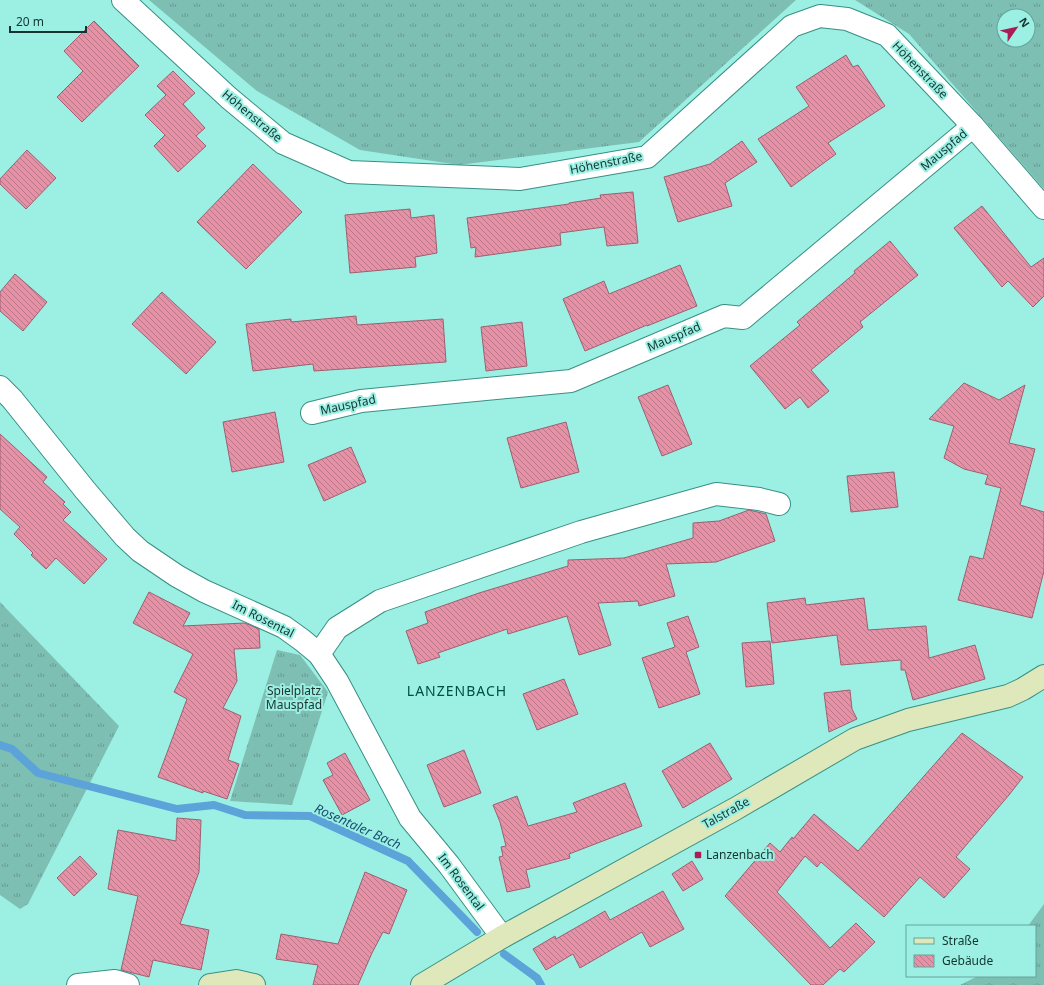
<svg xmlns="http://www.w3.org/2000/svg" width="1044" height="985" viewBox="0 0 1044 985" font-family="'Noto Sans',sans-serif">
	<defs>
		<pattern id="grass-tufts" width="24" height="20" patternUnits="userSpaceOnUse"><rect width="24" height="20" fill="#7ebfb4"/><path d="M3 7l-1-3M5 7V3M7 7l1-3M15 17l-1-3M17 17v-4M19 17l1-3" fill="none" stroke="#669c93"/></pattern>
		<pattern id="building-back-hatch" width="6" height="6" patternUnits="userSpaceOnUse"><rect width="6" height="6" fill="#e791a7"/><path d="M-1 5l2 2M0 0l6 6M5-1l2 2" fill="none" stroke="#ba7789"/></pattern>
	</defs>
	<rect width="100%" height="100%" fill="#9cf0e3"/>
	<g fill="url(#grass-tufts)" fill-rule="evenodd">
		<path d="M 149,0 L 816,0 L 796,0 L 639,142 L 459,165 L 360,150 L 257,91 Z"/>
		<path d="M 855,0 L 1044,0 L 1044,189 L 909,34 ZM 1004,16 L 1028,16 L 1028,40 L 1004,40 Z"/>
		<path d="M 0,602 L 119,726 L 28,904 L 20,909 L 0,895 Z"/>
		<path d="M 277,650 L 300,655 L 328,692 L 292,805 L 230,801 Z"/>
		<path d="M 1044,904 L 1044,985 L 960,985 L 978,976 L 1035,976 L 1035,926 L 1028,926 Z"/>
	</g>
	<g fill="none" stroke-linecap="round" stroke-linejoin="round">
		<g stroke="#5ca3da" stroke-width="8">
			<path d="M 0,745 L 12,749 L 38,773 L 177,809 L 214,805 L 245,815 L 310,816 L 408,861 L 477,932"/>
			<path d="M 504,954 L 537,978 L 541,985"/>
		</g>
	</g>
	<g fill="url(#building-back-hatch)" stroke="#9d5f6f">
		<path d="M 94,21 L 139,66 L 82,122 L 57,97 L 83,71 L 64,51 Z"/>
		<path d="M 846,55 L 853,67 L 858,65 L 885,106 L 828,143 L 836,154 L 791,187 L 758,139 L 809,106 L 796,87 Z"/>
		<path d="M 173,71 L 195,93 L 183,104 L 205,128 L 196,136 L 206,146 L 178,172 L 154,146 L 165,135 L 145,115 L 166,95 L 157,86 Z"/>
		<path d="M 742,141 L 757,162 L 725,183 L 732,206 L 678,222 L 664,177 L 710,164 Z"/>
		<path d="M 27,150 L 56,178 L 26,209 L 0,184 L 0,179 Z"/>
		<path d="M 253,164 L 302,212 L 246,269 L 197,222 Z"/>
		<path d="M 633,192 L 638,243 L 607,246 L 604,227 L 560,233 L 561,245 L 475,257 L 476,247 L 471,248 L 467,218 L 569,204 L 569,203 L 601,198 L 600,195 Z"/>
		<path d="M 982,206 L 1031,267 L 1044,258 L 1044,296 L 1033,307 L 1008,281 L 1002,287 L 954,228 Z"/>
		<path d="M 410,209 L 411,218 L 434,215 L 437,253 L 415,257 L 416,267 L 350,273 L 345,215 Z"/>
		<path d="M 890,241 L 918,275 L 860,322 L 863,327 L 811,370 L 829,391 L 808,408 L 800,397 L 785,409 L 750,366 L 800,325 L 797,322 L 855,273 L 854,271 Z"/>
		<path d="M 680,265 L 697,306 L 647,326 L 647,325 L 585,351 L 563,299 L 604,281 L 609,294 Z"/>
		<path d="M 15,274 L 47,302 L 23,331 L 0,311 L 0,292 Z"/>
		<path d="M 162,292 L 216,342 L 186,374 L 132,324 Z"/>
		<path d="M 356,316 L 357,325 L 443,319 L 446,362 L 314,371 L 313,364 L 253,371 L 246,324 L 291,319 L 291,322 Z"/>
		<path d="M 522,322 L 527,366 L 486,371 L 481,327 Z"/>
		<path d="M 964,383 L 999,400 L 1025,385 L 1009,443 L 1035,449 L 1020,505 L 1044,512 L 1044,571 L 1032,618 L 958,600 L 970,556 L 983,559 L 1001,488 L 985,484 L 988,475 L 964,469 L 944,458 L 954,426 L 929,419 Z"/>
		<path d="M 668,385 L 692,444 L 662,456 L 638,397 Z"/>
		<path d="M 275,412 L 284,462 L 232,472 L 223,422 Z"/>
		<path d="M 566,422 L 579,472 L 521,488 L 507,438 Z"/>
		<path d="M 0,434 L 47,477 L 43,482 L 65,502 L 63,504 L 71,512 L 63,520 L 107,559 L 84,584 L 56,558 L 46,569 L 31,555 L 33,553 L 14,534 L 20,527 L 0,509 Z"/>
		<path d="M 351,447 L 366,482 L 324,501 L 308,465 Z"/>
		<path d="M 894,472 L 898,507 L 851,512 L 847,476 Z"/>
		<path d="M 749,510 L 766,514 L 775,541 L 716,562 L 666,564 L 675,596 L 639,606 L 638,601 L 598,603 L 611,645 L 579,655 L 567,616 L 508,634 L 507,629 L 438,653 L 440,657 L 418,664 L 406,631 L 428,623 L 425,612 L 479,593 L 568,566 L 568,560 L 624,558 L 693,538 L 693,523 L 719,521 Z"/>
		<path d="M 149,592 L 190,613 L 183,626 L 245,623 L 259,629 L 260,648 L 234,649 L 237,681 L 223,708 L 241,716 L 228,760 L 239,764 L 227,799 L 203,791 L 203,793 L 158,777 L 187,699 L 174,692 L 193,654 L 133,623 Z"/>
		<path d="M 805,598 L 806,605 L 864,598 L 868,630 L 926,626 L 929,658 L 975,645 L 985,679 L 913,700 L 905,670 L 901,670 L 901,660 L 841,665 L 837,635 L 772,643 L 767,603 Z"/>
		<path d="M 688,616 L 699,647 L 686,652 L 700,694 L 659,708 L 642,658 L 675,647 L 667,623 Z"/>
		<path d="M 770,641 L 774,684 L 746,687 L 742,643 Z"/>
		<path d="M 564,679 L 578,714 L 537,730 L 523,694 Z"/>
		<path d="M 850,690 L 852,709 L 857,719 L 829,732 L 824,693 Z"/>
		<path d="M 962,733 L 1023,777 L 1009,795 L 956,857 L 970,869 L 944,898 L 920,877 L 884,917 L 821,862 L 817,867 L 805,856 L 777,892 L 830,948 L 856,923 L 875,942 L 844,972 L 840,969 L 823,985 L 811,985 L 725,896 L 770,843 L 780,852 L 792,837 L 793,839 L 814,814 L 858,851 Z"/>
		<path d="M 710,743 L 732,779 L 683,808 L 662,771 Z"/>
		<path d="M 464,750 L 481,793 L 444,807 L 427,765 Z"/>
		<path d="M 345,753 L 370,800 L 342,815 L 323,780 L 333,775 L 327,763 Z"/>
		<path d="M 625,783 L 642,826 L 569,854 L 570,858 L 526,870 L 530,887 L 507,892 L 499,857 L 503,856 L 501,847 L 506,846 L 500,822 L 493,805 L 517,796 L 528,826 L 577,812 L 573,803 Z"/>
		<path d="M 177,818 L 201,820 L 199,872 L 180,924 L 209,930 L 201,970 L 153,960 L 149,977 L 121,970 L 138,896 L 108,889 L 118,830 L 176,841 Z"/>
		<path d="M 80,856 L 97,874 L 74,896 L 57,878 Z"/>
		<path d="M 692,861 L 703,879 L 683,891 L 672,874 Z"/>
		<path d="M 365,872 L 407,890 L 389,934 L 383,932 L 372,953 L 358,985 L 313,985 L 318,965 L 276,959 L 281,934 L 338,944 Z"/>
		<path d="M 663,891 L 684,929 L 650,947 L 642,932 L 580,968 L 573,954 L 546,970 L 533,949 L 555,936 L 556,939 L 605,911 L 610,920 Z"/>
	</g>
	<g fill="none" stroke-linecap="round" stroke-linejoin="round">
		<defs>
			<g id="minor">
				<path d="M 123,0 L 229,98 L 283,143 L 349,172 L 520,179 L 647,157 L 792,26 L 820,16 L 847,19 L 887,35 L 973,126 L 1044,208"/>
				<path d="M 0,387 L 12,399 L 85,490 L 125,537 L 140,551 L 177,576 L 204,591 L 284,627 L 302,640 L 319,654 L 337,681 L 410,818 L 449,865 L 502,937"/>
				<path d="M 312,413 L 361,401 L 571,381 L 724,316 L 743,318 L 973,126"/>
				<path d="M 319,654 L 337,628 L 380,601 L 581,532 L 716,494 L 759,499 L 779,504"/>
				<path d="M 78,985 L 115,981 L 128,985"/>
			</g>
			<g id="secondary">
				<path d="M 210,985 L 236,981 L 254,985"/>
				<path d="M 422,985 L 502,937 L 735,809 L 855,739 L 908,720 L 1008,696 L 1023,689 L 1044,676"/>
			</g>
		</defs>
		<use href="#minor" stroke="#398f84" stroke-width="24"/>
		<use href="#secondary" stroke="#398f84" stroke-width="24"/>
		<use href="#minor" stroke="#fff" stroke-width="22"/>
		<use href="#secondary" stroke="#dee8bb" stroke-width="22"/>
	</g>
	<rect fill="#ab1b56" stroke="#9cf0e3" stroke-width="1.5" x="694" y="851" width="8" height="8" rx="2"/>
	<g text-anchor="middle" stroke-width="4" stroke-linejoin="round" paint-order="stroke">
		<g font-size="12" fill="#123531" stroke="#9cf0e3">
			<text transform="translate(920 70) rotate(46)" y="4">Höhenstraße</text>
			<text transform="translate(252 116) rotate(40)" y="4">Höhenstraße</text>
			<text transform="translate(944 150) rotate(-40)" y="4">Mauspfad</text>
			<text transform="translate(606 163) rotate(-11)" y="4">Höhenstraße</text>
			<text transform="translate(674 337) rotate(-23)" y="4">Mauspfad</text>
			<text transform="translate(348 405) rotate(-12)" y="4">Mauspfad</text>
			<text transform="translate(263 619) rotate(27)" y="4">Im Rosental</text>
			<text transform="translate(726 813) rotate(-29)" y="4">Talstraße</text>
			<text transform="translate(461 882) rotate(53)" y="4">Im Rosental</text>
		</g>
		<g font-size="12" fill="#1c312d" stroke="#9cf0e3">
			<text x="294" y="695">Spielplatz<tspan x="294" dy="14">Mauspfad</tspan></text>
		</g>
		<g font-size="12" fill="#123531" stroke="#9cf0e3" text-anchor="start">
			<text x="706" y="859">Lanzenbach</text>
		</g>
		<g font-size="13" font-style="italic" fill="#1a4e73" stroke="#9cf0e3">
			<text transform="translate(358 826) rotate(24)" y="5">Rosentaler Bach</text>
		</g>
		<g font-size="14" letter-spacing="1" fill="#004d46" stroke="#9cf0e3">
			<text x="457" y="696">LANZENBACH</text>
		</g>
	</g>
	<rect x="906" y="925" width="130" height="52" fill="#9cf0e3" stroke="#65a59c"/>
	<rect x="914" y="938" width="20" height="6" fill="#dee8bb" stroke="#65a59c"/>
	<text x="942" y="945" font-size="12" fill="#123531">Straße</text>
	<rect x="914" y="955" width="20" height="12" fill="url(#building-back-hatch)" stroke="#65a59c"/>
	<text x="942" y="965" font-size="12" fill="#123531">Gebäude</text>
	<g transform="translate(1016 28) rotate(56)"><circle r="19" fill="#9cf0e3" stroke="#65a59c"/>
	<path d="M0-3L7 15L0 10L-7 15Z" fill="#ab1b56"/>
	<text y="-6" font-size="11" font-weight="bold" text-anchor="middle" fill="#123531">N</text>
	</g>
	<path d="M10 26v6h76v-6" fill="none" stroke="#123531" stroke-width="2"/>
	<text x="16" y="26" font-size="12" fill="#123531" stroke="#9cf0e3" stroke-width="3" paint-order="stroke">20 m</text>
</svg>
